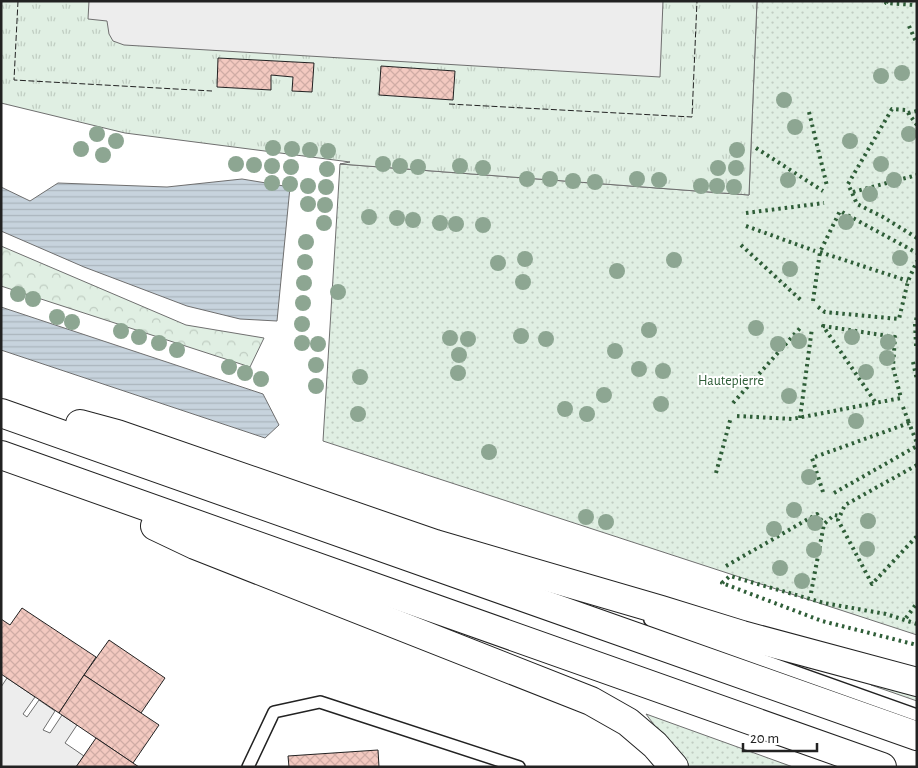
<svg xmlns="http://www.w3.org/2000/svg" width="918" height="768" viewBox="0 0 918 768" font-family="'Alegreya Sans',sans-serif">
	<defs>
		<pattern id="grass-dots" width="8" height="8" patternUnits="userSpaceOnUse" patternTransform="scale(1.25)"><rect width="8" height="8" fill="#e0efe3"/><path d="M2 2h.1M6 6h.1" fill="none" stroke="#c0cdc2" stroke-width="1.8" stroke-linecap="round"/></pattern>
		<pattern id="forest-crowns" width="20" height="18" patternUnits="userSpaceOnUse" patternTransform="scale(1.25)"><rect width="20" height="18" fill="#e0efe3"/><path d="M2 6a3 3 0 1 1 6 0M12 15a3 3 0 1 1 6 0" fill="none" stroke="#c0cdc2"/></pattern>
		<pattern id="park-tufts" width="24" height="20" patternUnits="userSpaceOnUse" patternTransform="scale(1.25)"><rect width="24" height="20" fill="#e0efe3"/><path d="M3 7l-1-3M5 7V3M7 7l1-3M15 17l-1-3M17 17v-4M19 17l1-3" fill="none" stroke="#c0cdc2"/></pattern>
		<pattern id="water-rules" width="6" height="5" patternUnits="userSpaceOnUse" patternTransform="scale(1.25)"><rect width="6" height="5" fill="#c7d3dd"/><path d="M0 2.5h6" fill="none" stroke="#abb5bd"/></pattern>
		<pattern id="building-cross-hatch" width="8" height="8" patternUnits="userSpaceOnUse" patternTransform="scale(1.25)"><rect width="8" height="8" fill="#f3c9c0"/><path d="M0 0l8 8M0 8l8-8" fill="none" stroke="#d0aca5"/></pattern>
	</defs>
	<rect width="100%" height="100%" fill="#fff"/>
	<g fill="url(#grass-dots)" stroke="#6f6f6f">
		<path d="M 757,1 L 917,1 L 917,635 L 323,441 L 340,164 L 749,195 Z"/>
		<path d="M 874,681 L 917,693 L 917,701 L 871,685 Z"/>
		<path d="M 646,714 L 793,767 L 683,767 L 672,749 Z"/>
	</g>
	<path fill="url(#forest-crowns)" stroke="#6f6f6f" d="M 1,246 L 186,325 L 264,338 L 250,367 L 1,286 Z"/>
	<path fill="url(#park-tufts)" stroke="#6f6f6f" d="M 1,1 L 757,1 L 749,195 L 340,164 L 350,162 L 125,133 L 1,103 Z"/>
	<g fill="#ededed" stroke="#6f6f6f">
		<path d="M 89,1 L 663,1 L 660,77 L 124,45 L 113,41 L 109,34 L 107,21 L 88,19 Z"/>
		<path d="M 7,678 L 35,697 L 23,714 L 27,717 L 39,700 L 55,711 L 43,730 L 50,733 L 62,715 L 77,725 L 65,743 L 84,756 L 76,767 L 1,767 L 1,687 Z"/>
	</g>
	<g fill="url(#water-rules)" stroke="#6f6f6f">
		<path d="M 242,179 L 290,187 L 277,321 L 240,319 L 187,306 L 84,267 L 1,231 L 1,187 L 30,201 L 58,183 L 167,187 Z"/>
		<path d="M 1,307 L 263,394 L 279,425 L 265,438 L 1,350 Z"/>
	</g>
	<g fill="url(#building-cross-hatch)" stroke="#222">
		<path d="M 218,58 L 314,63 L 312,92 L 292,91 L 293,77 L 271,75 L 271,90 L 217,87 Z"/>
		<path d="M 381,66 L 455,71 L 453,100 L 379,95 Z"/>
		<path d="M 22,608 L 96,657 L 59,713 L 1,674 L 1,619 L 10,625 Z"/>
		<path d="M 109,640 L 165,678 L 141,713 L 84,675 Z"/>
		<path d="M 84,675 L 159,725 L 133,763 L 59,713 Z"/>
		<path d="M 96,738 L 133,763 L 139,767 L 76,767 Z"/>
		<path d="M 378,750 L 379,767 L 289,767 L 288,756 Z"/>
	</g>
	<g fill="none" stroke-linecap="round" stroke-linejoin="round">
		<defs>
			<g id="service">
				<path d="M 650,620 L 917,715"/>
				<path d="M 248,767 L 274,712 L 320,702 L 519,767"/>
			</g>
			<g id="trunk">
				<path d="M 1,413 L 917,736"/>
				<path d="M 80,424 L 117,434 L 435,544 L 661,610 L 742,635 L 917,682"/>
				<path d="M 1,455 L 882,767"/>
				<path d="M 155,526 L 195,545 L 591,701 L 628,722 L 655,745 L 674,767"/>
			</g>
		</defs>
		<use href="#service" stroke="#222" stroke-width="14"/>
		<use href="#trunk" stroke="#222" stroke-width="30"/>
		<use href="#service" stroke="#fff" stroke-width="11"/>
		<use href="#trunk" stroke="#fff" stroke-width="28"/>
		<g stroke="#2f5e38" stroke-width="4" stroke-dasharray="2.5 4" stroke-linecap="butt">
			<path d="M 887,1 L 886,3 L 915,5"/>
			<path d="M 909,26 L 917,44"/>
			<path d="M 809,112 L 827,186"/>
			<path d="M 908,113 L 917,111"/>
			<path d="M 917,125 L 906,110 L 892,109 L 848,184 L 857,204 L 883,217 L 917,238"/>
			<path d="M 756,148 L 823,191"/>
			<path d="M 853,192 L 917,175"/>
			<path d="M 746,213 L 824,203"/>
			<path d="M 746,226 L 815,251"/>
			<path d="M 741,245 L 803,302"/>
			<path d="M 820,252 L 908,281"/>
			<path d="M 813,301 L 820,252 L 840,211 L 917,253"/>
			<path d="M 818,307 L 825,312 L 899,319 L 908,281 L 917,261"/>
			<path d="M 916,346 L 915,324 L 917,316"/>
			<path d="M 913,362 L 917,380"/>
			<path d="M 733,403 L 801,327"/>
			<path d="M 903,407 L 909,423"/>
			<path d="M 737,416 L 792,419 L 901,398 L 893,367 L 895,337 L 823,326 L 876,403"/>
			<path d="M 800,418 L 812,328"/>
			<path d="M 917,465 L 845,505 L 838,520 L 872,584 L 917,536"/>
			<path d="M 716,473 L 731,417"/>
			<path d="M 823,492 L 812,458 L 909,423 L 917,443"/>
			<path d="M 834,493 L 917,446"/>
			<path d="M 726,566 L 817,514 L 824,524"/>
			<path d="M 811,593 L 824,524 L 834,515 L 840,516"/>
			<path d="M 906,618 L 917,603"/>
			<path d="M 917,624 L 886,614 L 824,603 L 730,576 L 722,583 L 822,621 L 917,645"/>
		</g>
		<g stroke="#222" stroke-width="1" stroke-dasharray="6 2.5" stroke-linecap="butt">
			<path d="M 18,1 L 14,80 L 212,91"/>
			<path d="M 449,104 L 692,117 L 697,1"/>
		</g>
	</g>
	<g fill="#8da692">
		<circle cx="902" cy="73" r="8"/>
		<circle cx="881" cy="76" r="8"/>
		<circle cx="784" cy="100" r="8"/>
		<circle cx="795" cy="127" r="8"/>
		<circle cx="97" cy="134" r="8"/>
		<circle cx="909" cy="134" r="8"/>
		<circle cx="116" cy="141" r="8"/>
		<circle cx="850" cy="141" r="8"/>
		<circle cx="273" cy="148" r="8"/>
		<circle cx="81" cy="149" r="8"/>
		<circle cx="292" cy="149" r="8"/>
		<circle cx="310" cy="150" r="8"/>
		<circle cx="737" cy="150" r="8"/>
		<circle cx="328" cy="151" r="8"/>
		<circle cx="103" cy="155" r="8"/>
		<circle cx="236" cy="164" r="8"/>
		<circle cx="383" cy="164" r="8"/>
		<circle cx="881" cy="164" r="8"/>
		<circle cx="254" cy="165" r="8"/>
		<circle cx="272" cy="166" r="8"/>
		<circle cx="400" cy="166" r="8"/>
		<circle cx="460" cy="166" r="8"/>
		<circle cx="291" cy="167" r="8"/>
		<circle cx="418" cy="167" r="8"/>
		<circle cx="483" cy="168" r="8"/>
		<circle cx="718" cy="168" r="8"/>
		<circle cx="736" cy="168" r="8"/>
		<circle cx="327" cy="169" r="8"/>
		<circle cx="527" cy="179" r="8"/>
		<circle cx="550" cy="179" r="8"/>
		<circle cx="637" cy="179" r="8"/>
		<circle cx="659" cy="180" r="8"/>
		<circle cx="788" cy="180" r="8"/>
		<circle cx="894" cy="180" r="8"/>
		<circle cx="573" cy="181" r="8"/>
		<circle cx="595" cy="182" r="8"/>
		<circle cx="272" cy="183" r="8"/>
		<circle cx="290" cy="184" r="8"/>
		<circle cx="308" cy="186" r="8"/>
		<circle cx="701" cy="186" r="8"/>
		<circle cx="717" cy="186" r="8"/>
		<circle cx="326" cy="187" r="8"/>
		<circle cx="734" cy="187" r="8"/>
		<circle cx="870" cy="194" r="8"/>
		<circle cx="308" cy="204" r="8"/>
		<circle cx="325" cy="205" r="8"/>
		<circle cx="369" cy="217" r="8"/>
		<circle cx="397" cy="218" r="8"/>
		<circle cx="413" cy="220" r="8"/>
		<circle cx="846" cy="222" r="8"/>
		<circle cx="324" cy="223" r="8"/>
		<circle cx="440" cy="223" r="8"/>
		<circle cx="456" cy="224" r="8"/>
		<circle cx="483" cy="225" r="8"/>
		<circle cx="306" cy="242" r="8"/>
		<circle cx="900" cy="258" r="8"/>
		<circle cx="525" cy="259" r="8"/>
		<circle cx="674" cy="260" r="8"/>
		<circle cx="305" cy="262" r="8"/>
		<circle cx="498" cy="263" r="8"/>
		<circle cx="790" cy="269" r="8"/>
		<circle cx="617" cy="271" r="8"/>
		<circle cx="523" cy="282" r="8"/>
		<circle cx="304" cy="283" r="8"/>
		<circle cx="338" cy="292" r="8"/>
		<circle cx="18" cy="294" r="8"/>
		<circle cx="33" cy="299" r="8"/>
		<circle cx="303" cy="303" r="8"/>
		<circle cx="57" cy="317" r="8"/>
		<circle cx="72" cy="322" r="8"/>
		<circle cx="302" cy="324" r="8"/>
		<circle cx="756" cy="328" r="8"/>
		<circle cx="649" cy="330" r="8"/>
		<circle cx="121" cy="331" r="8"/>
		<circle cx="521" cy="336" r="8"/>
		<circle cx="139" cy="337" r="8"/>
		<circle cx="852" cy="337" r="8"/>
		<circle cx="450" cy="338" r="8"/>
		<circle cx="468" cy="339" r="8"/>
		<circle cx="546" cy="339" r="8"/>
		<circle cx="799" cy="341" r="8"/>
		<circle cx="888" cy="342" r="8"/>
		<circle cx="159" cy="343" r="8"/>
		<circle cx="302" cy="343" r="8"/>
		<circle cx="318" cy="344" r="8"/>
		<circle cx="778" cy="344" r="8"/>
		<circle cx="177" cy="350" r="8"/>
		<circle cx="615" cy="351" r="8"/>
		<circle cx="459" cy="355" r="8"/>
		<circle cx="887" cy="358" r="8"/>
		<circle cx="316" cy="365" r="8"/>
		<circle cx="229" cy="367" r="8"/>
		<circle cx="639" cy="369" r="8"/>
		<circle cx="663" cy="371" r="8"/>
		<circle cx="866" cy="372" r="8"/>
		<circle cx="245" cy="373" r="8"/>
		<circle cx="458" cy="373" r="8"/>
		<circle cx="360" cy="377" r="8"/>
		<circle cx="261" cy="379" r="8"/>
		<circle cx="316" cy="386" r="8"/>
		<circle cx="604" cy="395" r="8"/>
		<circle cx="789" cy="396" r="8"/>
		<circle cx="661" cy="404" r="8"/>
		<circle cx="565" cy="409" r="8"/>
		<circle cx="358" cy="414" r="8"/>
		<circle cx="587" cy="414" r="8"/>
		<circle cx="856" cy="421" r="8"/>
		<circle cx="489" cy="452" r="8"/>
		<circle cx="809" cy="477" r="8"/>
		<circle cx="794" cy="510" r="8"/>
		<circle cx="586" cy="517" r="8"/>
		<circle cx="868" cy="521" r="8"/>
		<circle cx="606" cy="522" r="8"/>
		<circle cx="815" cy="523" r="8"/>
		<circle cx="774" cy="529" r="8"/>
		<circle cx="867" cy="549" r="8"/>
		<circle cx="814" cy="550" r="8"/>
		<circle cx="780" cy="568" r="8"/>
		<circle cx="802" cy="581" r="8"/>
	</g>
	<g text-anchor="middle" stroke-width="4" stroke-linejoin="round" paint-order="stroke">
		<g font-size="14" fill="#2f5e38" stroke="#fff">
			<text x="731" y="385">Hautepierre</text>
		</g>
	</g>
	<rect width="918" height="768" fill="none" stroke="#222222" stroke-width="5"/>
	<path d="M743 743v8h74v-8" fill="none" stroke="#222222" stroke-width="2.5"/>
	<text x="750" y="743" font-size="15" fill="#222222" stroke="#ffffff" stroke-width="4" paint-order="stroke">20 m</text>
</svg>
